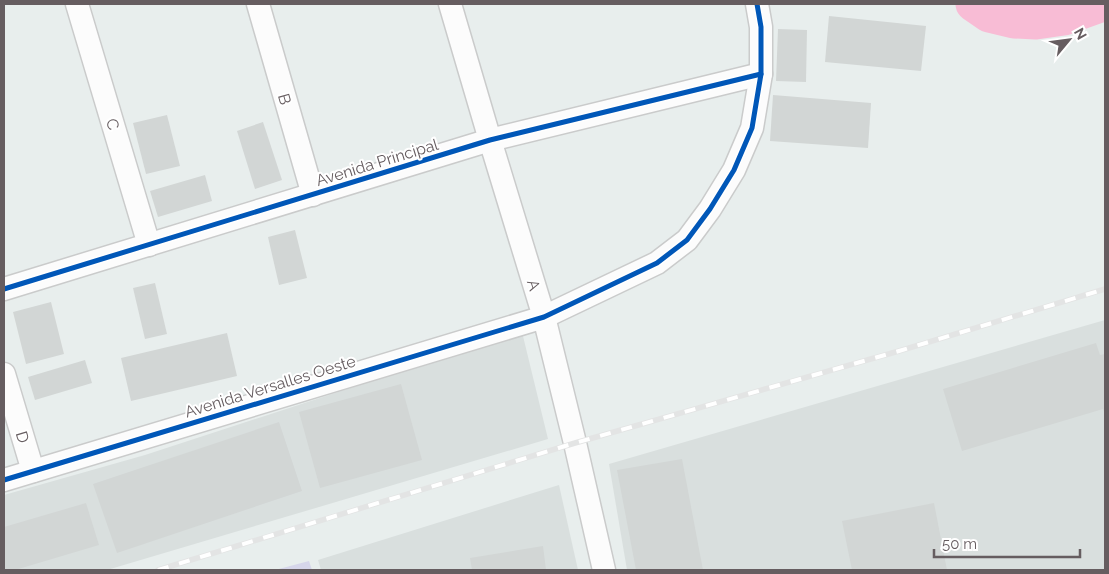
<svg xmlns="http://www.w3.org/2000/svg" width="1109" height="574" viewBox="0 0 1109 574" font-family="Raleway,sans-serif">
	<rect width="100%" height="100%" fill="#e8eeed"/>
	<g fill="#d9dfde">
		<path d="M 1105,320 L 1105,570 L 627,570 L 609,464 Z"/>
		<path d="M 522,332 L 548,439 L 107,570 L 4,570 L 4,495 L 145,455 Z"/>
		<path d="M 559,485 L 578,570 L 321,570 L 318,560 Z"/>
	</g>
	<path fill="#d6d6ea" d="M 309,561 L 312,570 L 275,570 Z"/>
	<g fill="none" stroke-linecap="round" stroke-linejoin="round">
		<path stroke="#f8bcd5" stroke-width="35" d="M 973,4 L 989,15 L 1014,21 L 1036,22 L 1064,18 L 1103,4"/>
	</g>
	<g fill="#d2d6d5">
		<path d="M 829,16 L 926,26 L 921,71 L 825,62 Z"/>
		<path d="M 778,29 L 807,30 L 806,82 L 776,81 Z"/>
		<path d="M 773,95 L 871,103 L 868,148 L 770,141 Z"/>
		<path d="M 167,115 L 180,166 L 146,174 L 133,123 Z"/>
		<path d="M 263,122 L 282,180 L 255,189 L 237,131 Z"/>
		<path d="M 205,175 L 212,201 L 158,217 L 150,191 Z"/>
		<path d="M 295,230 L 307,278 L 279,285 L 268,237 Z"/>
		<path d="M 155,283 L 167,334 L 145,339 L 133,288 Z"/>
		<path d="M 51,302 L 64,354 L 26,364 L 13,312 Z"/>
		<path d="M 227,333 L 237,376 L 131,401 L 121,358 Z"/>
		<path d="M 1096,343 L 1100,355 L 1105,354 L 1105,414 L 1103,409 L 962,451 L 943,389 Z"/>
		<path d="M 85,360 L 92,383 L 35,400 L 28,377 Z"/>
		<path d="M 401,384 L 422,460 L 320,488 L 299,412 Z"/>
		<path d="M 279,422 L 302,491 L 117,553 L 93,484 Z"/>
		<path d="M 682,459 L 703,570 L 636,570 L 617,470 Z"/>
		<path d="M 86,503 L 99,545 L 15,570 L 4,570 L 4,527 Z"/>
		<path d="M 934,503 L 947,570 L 852,570 L 842,521 Z"/>
		<path d="M 543,546 L 546,570 L 472,570 L 470,558 Z"/>
	</g>
	<g fill="none" stroke-linecap="round" stroke-linejoin="round">
		<defs>
			<g id="minor">
				<path d="M 77,4 L 149,245"/>
				<path d="M 258,4 L 313,195"/>
				<path d="M 450,4 L 490,140 L 544,317 L 575,443 L 604,570"/>
				<path d="M 4,289 L 490,140 L 761,74"/>
				<path d="M 4,374 L 33,471"/>
				<path d="M 4,480 L 544,317 L 657,263 L 687,240 L 710,209 L 734,170 L 752,128 L 761,74 L 761,27 L 757,4"/>
			</g>
		</defs>
		<use href="#minor" stroke="#cacbcb" stroke-width="25"/>
		<use href="#minor" stroke="#fcfcfc" stroke-width="22"/>
		<defs>
			<path id="rail" d="M 158,570 L 575,443 L 899,351 L 1105,289"/>
		</defs>
		<use href="#rail" stroke="#e3e4e4" stroke-width="5.5"/>
		<use href="#rail" stroke="#fff" stroke-width="4" stroke-dasharray="11" stroke-linecap="butt"/>
		<defs>
			<g id="cycleway">
				<path d="M 4,289 L 490,140 L 761,74"/>
				<path d="M 4,480 L 544,317 L 657,263 L 687,240 L 710,209 L 734,170 L 752,128 L 761,74 L 761,27 L 757,4"/>
			</g>
		</defs>
		<use href="#cycleway" stroke="#fff" stroke-width="8"/>
		<use href="#cycleway" stroke="#0057b8" stroke-width="5"/>
	</g>
	<g text-anchor="middle" stroke-width="4" stroke-linejoin="round" paint-order="stroke">
		<g font-size="16" fill="#665d60" stroke="#fff">
			<text transform="translate(285 99) rotate(74)" y="6">B</text>
			<text transform="translate(113 124) rotate(73)" y="6">C</text>
			<text transform="translate(377 162) rotate(-17)" y="6">Avenida Principal</text>
			<text transform="translate(534 285) rotate(73)" y="6">A</text>
			<text transform="translate(270 386) rotate(-17)" y="6">Avenida Versalles Oeste</text>
			<text transform="translate(23 437) rotate(73)" y="6">D</text>
		</g>
	</g>
	<rect width="1109" height="574" fill="none" stroke="#665d60" stroke-width="10"/>
	<g transform="translate(1069 40) rotate(61)" stroke="#ffffff" stroke-width="4" paint-order="stroke">
	<path d="M0-4L9 19L0 12L-9 19Z" fill="#665d60"/>
	<text y="-8" font-size="14" font-weight="bold" text-anchor="middle" fill="#665d60">N</text>
	</g>
	<path d="M934 549v8h146v-8" fill="none" stroke="#665d60" stroke-width="2.5"/>
	<text x="942" y="549" font-size="15" fill="#665d60" stroke="#ffffff" stroke-width="4" paint-order="stroke">50 m</text>
</svg>
